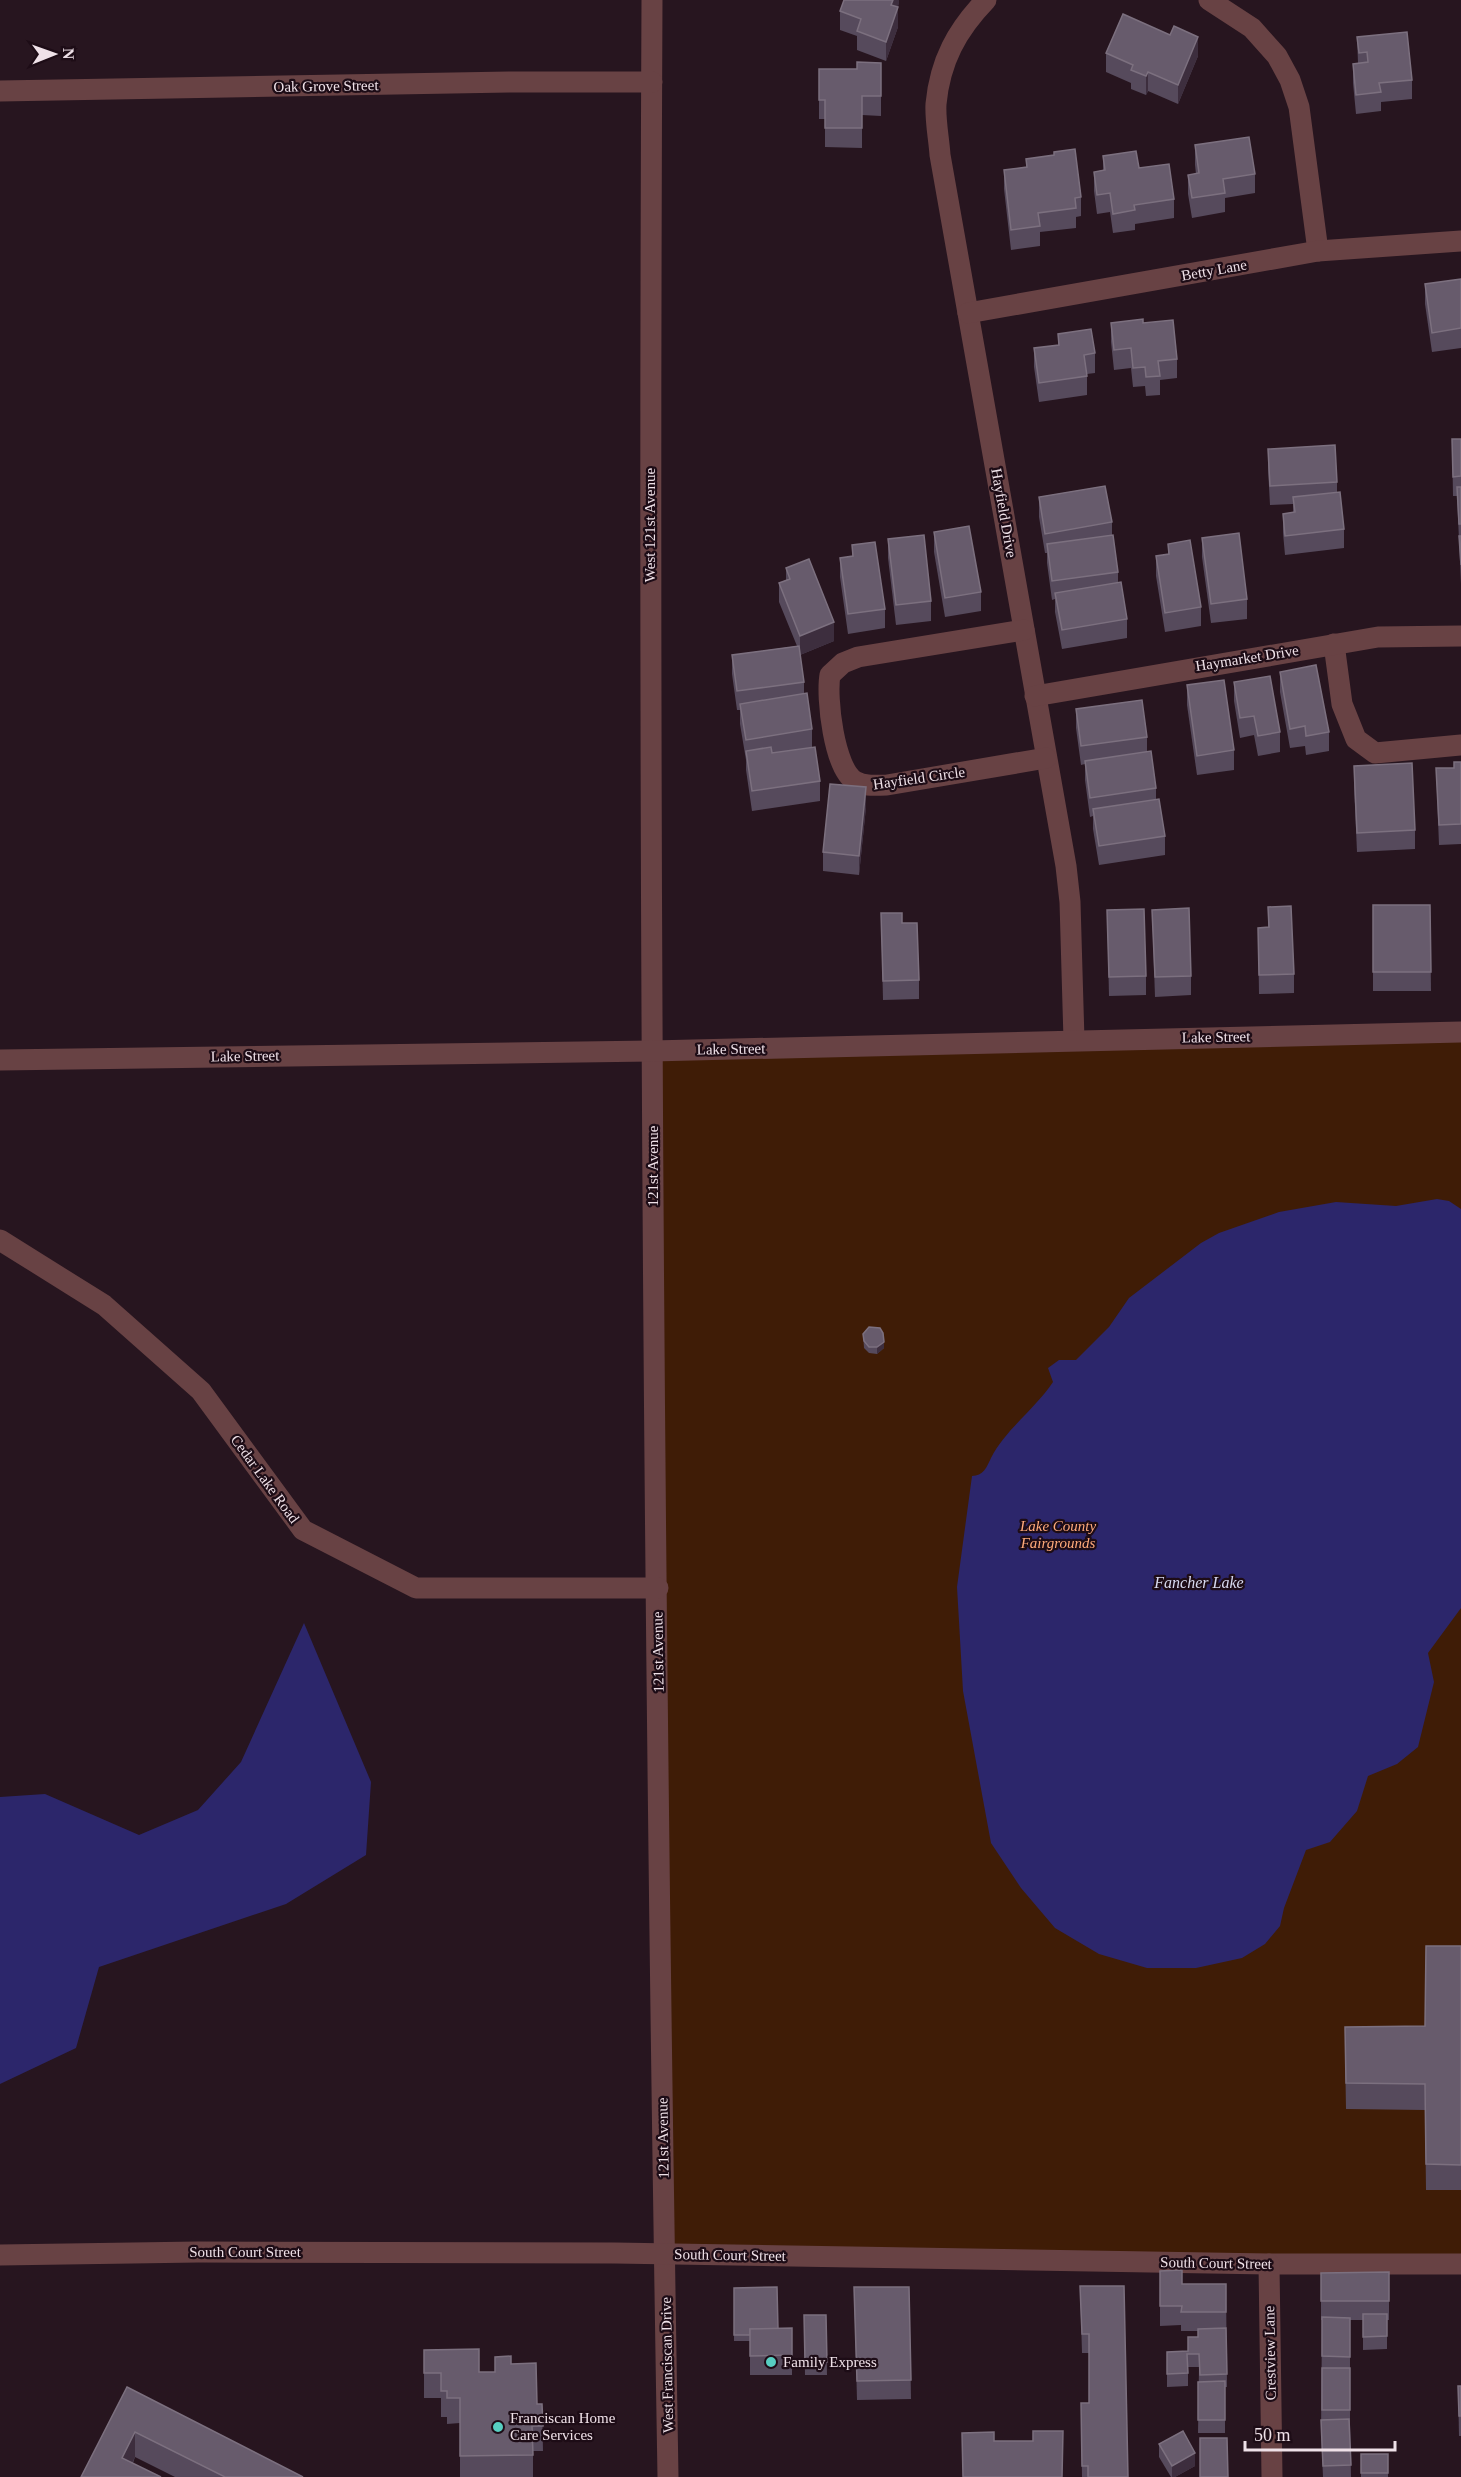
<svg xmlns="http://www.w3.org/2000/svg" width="1461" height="2477" viewBox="0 0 1461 2477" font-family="Georgia,serif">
	<rect width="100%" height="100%" fill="#27151f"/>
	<path fill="#3f1c06" d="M 1461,1033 L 1461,2265 L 658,2257 L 652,1051 Z"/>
	<g fill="#2c266b">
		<path d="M 1437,1199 L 1449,1201 L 1461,1209 L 1461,1608 L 1428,1653 L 1434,1682 L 1418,1747 L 1397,1764 L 1368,1776 L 1357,1811 L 1330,1842 L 1306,1850 L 1284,1908 L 1280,1926 L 1265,1944 L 1242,1958 L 1196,1968 L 1147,1968 L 1099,1954 L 1055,1928 L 1021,1888 L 991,1843 L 963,1691 L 957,1587 L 972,1476 C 983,1476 987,1467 991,1458 C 1006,1429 1035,1409 1053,1382 L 1048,1368 L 1059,1360 L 1076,1360 L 1109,1327 L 1129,1298 L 1201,1243 L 1219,1233 L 1279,1212 L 1336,1202 L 1396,1206 Z"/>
		<path d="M 304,1623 L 371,1782 L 366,1855 L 286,1904 L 99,1967 L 76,2048 L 0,2084 L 0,1797 L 45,1794 L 139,1835 L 198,1810 L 241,1762 Z"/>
	</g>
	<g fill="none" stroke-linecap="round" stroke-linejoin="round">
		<g stroke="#684244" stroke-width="21">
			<path d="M 652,0 C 648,826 654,1651 668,2477"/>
			<path d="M 986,0 C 957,30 940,61 936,104 C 935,120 939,139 940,155 L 1066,866 L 1070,902 L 1074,1040"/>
			<path d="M 1209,0 L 1252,28 L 1277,56 L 1290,80 L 1299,107 L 1318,251"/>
			<path d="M 0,91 L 509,82 L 652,82"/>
			<path d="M 968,313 L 1318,251 L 1461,241"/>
			<path d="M 1024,630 L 858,657 L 843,663 L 830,675 C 826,697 834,769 855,781 C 866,787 876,785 887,785 L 1046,758"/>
			<path d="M 1334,644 L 1342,704 L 1356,739 L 1375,753 L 1461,745"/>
			<path d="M 1035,696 L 1378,637 L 1461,636"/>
			<path d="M 0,1060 L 652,1051 L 1461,1032"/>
			<path d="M 0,1240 L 104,1305 L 201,1391 L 303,1530 L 416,1588 L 658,1588"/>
			<path d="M 0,2255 L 198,2252 L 615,2253 L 1269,2264 L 1461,2264"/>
			<path d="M 1269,2264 L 1272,2477"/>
		</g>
	</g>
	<g fill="#564a5c">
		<path d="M 899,0 L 898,7 L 898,27 L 886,61 L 857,50 L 857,36 L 840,30 L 840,11 Z"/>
		<path d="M 1357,37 L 1412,80 L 1412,99 L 1381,102 L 1381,111 L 1356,114 L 1353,83 L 1353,64 L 1358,63 Z"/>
		<path d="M 1106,53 L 1198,56 L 1178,104 L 1148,91 L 1146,95 L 1131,89 L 1131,83 L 1106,72 Z"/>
		<path d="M 881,63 L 881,116 L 862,115 L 862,148 L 825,147 L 825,119 L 819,119 L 819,69 L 857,69 Z"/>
		<path d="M 1195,145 L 1255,174 L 1255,193 L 1225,198 L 1225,212 L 1192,218 L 1188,194 L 1188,175 L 1196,174 L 1195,165 Z"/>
		<path d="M 1103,156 L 1139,168 L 1174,199 L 1174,218 L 1135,224 L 1135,230 L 1113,233 L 1110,212 L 1097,214 L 1094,191 L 1094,172 L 1103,170 Z"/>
		<path d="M 1026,159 L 1081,197 L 1081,216 L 1076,217 L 1076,228 L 1040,232 L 1040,246 L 1011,250 L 1004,189 L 1004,170 L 1026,167 Z"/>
		<path d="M 1461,279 L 1461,348 L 1432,352 L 1425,304 L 1425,284 Z"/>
		<path d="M 1111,323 L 1143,323 L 1177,359 L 1177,378 L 1160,380 L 1160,395 L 1146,396 L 1145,386 L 1133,387 L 1131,368 L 1114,370 L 1111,342 Z"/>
		<path d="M 1058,334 L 1095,353 L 1095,373 L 1087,374 L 1087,395 L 1039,402 L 1034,367 L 1034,348 L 1058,345 Z"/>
		<path d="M 1452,439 L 1461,439 L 1461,584 L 1457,496 L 1453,496 Z"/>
		<path d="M 1268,449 L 1337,482 L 1337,492 L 1344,529 L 1344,548 L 1285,555 L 1283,533 L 1283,514 L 1293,512 L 1293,504 L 1270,505 L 1268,468 Z"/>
		<path d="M 1039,497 L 1112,522 L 1112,535 L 1118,572 L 1118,582 L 1127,619 L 1127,638 L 1062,649 L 1055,612 L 1055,599 L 1052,600 L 1047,563 L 1047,553 L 1045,553 L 1039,517 Z"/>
		<path d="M 934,532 L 981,592 L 981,611 L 945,617 L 934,552 Z"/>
		<path d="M 1202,538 L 1247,599 L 1247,619 L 1211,623 L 1202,557 Z"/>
		<path d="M 888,539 L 931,601 L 931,621 L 896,625 L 888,558 Z"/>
		<path d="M 1168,544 L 1201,607 L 1201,626 L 1165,632 L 1156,576 L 1156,556 L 1168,554 Z"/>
		<path d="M 852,545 L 885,609 L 885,628 L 848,634 L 840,577 L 840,558 L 852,556 Z"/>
		<path d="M 786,568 L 834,641 L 800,655 L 804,682 L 804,694 L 812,729 L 812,747 L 820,781 L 820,801 L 752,811 L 746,770 L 746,760 L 740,724 L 740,710 L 737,710 L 732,674 L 732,655 L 797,646 L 779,602 L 779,583 L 786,580 Z"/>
		<path d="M 1280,672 L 1329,732 L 1329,751 L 1306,755 L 1305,746 L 1290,748 L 1280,692 Z"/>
		<path d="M 1234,682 L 1280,732 L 1280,752 L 1258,756 L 1254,735 L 1240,738 L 1234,701 Z"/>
		<path d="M 1187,685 L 1234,750 L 1234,770 L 1197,775 L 1187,705 Z"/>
		<path d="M 1076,709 L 1147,737 L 1147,751 L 1156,788 L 1156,800 L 1165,836 L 1165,855 L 1099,865 L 1093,829 L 1093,816 L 1090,817 L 1085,780 L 1085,764 L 1081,765 L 1076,728 Z"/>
		<path d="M 1461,762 L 1461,844 L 1439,845 L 1436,768 L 1454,768 Z"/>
		<path d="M 1354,766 L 1415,830 L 1415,849 L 1357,852 L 1354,785 Z"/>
		<path d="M 866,807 L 859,875 L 823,871 L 823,852 Z"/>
		<path d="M 1373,905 L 1430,905 L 1431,991 L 1373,991 Z"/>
		<path d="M 1268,907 L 1294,974 L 1294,993 L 1259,994 L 1258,928 L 1268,927 Z"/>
		<path d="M 1107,910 L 1146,976 L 1146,995 L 1109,996 Z"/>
		<path d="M 1152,910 L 1191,976 L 1191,995 L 1155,997 Z"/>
		<path d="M 881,913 L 902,923 L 919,980 L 919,999 L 883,1000 Z"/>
		<path d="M 863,1334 L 884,1348 L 877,1354 L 869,1353 L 864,1348 Z"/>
		<path d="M 1461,1946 L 1461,2190 L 1426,2190 L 1425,2110 L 1346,2109 L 1345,2052 L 1425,2026 Z"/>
		<path d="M 1160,2271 L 1182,2284 L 1226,2284 L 1227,2387 L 1225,2387 L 1225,2433 L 1198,2433 L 1199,2367 L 1188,2367 L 1188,2386 L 1167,2387 L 1167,2352 L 1188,2351 L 1188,2337 L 1198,2337 L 1198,2331 L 1181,2331 L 1181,2325 L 1160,2326 Z"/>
		<path d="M 1389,2272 L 1389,2320 L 1387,2320 L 1387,2349 L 1363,2350 L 1363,2320 L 1350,2320 L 1350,2423 L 1351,2477 L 1323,2477 L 1321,2433 L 1322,2320 L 1321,2320 L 1321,2273 Z"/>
		<path d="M 1080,2286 L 1128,2477 L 1082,2477 L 1081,2403 L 1089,2403 L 1089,2353 L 1082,2353 Z"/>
		<path d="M 854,2287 L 909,2287 L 911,2399 L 857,2400 Z"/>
		<path d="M 734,2288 L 778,2329 L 792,2328 L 792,2375 L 750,2375 L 750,2341 L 734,2341 Z"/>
		<path d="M 804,2315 L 826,2315 L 827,2375 L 805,2375 Z"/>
		<path d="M 424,2350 L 479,2372 L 495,2372 L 511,2364 L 537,2404 L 542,2404 L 543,2451 L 533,2451 L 533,2477 L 460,2477 L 460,2423 L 447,2424 L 447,2417 L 441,2417 L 441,2398 L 424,2398 Z"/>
		<path d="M 1458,2386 L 1461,2386 L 1461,2436 L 1459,2436 Z"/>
		<path d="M 127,2387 L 303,2477 L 175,2477 L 135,2457 L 133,2463 L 81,2477 Z"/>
		<path d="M 1159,2444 L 1195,2466 L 1175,2477 L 1171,2477 L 1159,2457 Z"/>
		<rect x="1361" y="2454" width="27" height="23"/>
	</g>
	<g fill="#3d2e3e">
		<path d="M 893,0 L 899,0 L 899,3 L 891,24 L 891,5 Z"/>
		<path d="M 898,7 L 898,27 L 886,61 L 886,42 Z"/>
		<path d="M 1198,37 L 1198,56 L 1178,104 L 1178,85 Z"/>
		<path d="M 1148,72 L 1148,91 L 1146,95 L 1146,76 Z"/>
		<path d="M 834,622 L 834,641 L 800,655 L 800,636 Z"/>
		<path d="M 866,787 L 866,807 L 859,875 L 859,856 Z"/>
		<path d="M 884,1342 L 884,1348 L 877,1354 L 877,1347 Z"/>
		<path d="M 135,2432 L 135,2457 L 125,2477 L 122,2458 Z"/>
		<path d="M 1195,2453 L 1195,2466 L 1175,2477 L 1172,2477 L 1172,2466 Z"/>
	</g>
	<g fill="#675b6c" stroke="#7c707f" stroke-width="1.5">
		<path d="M 844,0 L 893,0 L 891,5 L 898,7 L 886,42 L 857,31 L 861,19 L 840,11 Z"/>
		<path d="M 1123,14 L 1170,35 L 1174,26 L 1198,37 L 1178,85 L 1148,72 L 1146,76 L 1131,70 L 1133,65 L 1106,53 Z"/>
		<path d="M 1407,32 L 1412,80 L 1379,83 L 1381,92 L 1356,95 L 1353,64 L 1368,62 L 1367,52 L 1359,53 L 1357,37 Z"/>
		<path d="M 857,62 L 881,63 L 881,96 L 862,96 L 862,128 L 825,128 L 825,100 L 819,100 L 819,69 L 857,69 Z"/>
		<path d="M 1249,137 L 1255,174 L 1223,179 L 1225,193 L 1192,198 L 1188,175 L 1199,173 L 1195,145 Z"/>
		<path d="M 1075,149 L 1081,197 L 1075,198 L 1076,208 L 1038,213 L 1040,226 L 1011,230 L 1004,170 L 1027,167 L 1026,159 L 1054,155 L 1054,152 Z"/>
		<path d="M 1136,151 L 1139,168 L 1169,164 L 1174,199 L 1134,205 L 1135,210 L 1113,214 L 1110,193 L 1097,195 L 1094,172 L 1105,170 L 1103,156 Z"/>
		<path d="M 1461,279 L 1461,328 L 1432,333 L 1425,284 Z"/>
		<path d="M 1143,319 L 1143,323 L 1173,320 L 1177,359 L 1158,361 L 1160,376 L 1146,377 L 1145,367 L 1133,368 L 1131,348 L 1114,350 L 1111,323 Z"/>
		<path d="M 1091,329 L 1095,353 L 1084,355 L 1087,376 L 1039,383 L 1034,348 L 1059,345 L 1058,334 Z"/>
		<path d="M 1452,439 L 1461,439 L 1461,476 L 1453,477 Z"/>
		<path d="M 1335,445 L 1337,482 L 1270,486 L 1268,449 Z"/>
		<path d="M 1105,486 L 1112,522 L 1045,534 L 1039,497 Z"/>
		<path d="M 1457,487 L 1461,487 L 1461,524 L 1459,524 Z"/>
		<path d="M 1340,492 L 1344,529 L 1285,536 L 1283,514 L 1295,512 L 1293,497 Z"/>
		<path d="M 969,526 L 981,592 L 945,598 L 934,532 Z"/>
		<path d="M 1239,533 L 1247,599 L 1211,604 L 1202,538 Z"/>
		<path d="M 924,535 L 931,601 L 896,605 L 888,539 Z"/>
		<path d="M 1113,535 L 1118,572 L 1052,581 L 1047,544 Z"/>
		<path d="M 1459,536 L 1461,536 L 1461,565 Z"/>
		<path d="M 1190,540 L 1201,607 L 1165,613 L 1156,556 L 1169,554 L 1168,544 Z"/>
		<path d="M 875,542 L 885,609 L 848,614 L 840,558 L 853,556 L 852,545 Z"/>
		<path d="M 809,559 L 834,622 L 800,636 L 779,583 L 790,579 L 786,568 Z"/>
		<path d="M 1121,582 L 1127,619 L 1062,630 L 1055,593 Z"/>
		<path d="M 799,646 L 804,682 L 737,691 L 732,655 Z"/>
		<path d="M 1316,665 L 1329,732 L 1306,736 L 1305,726 L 1290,729 L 1280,672 Z"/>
		<path d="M 1270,676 L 1280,732 L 1258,736 L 1254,716 L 1240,718 L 1234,682 Z"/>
		<path d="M 1224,680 L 1234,750 L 1197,756 L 1187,685 Z"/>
		<path d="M 807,693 L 812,729 L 746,740 L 740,704 Z"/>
		<path d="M 1142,700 L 1147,737 L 1081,746 L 1076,709 Z"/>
		<path d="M 771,747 L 772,753 L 815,747 L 820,781 L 752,791 L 746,751 Z"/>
		<path d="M 1151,751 L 1156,788 L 1090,798 L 1085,761 Z"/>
		<path d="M 1454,762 L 1461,762 L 1461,824 L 1439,825 L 1436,768 L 1454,768 Z"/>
		<path d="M 1412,763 L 1415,830 L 1357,833 L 1354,766 Z"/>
		<path d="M 830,784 L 866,787 L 859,856 L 823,852 Z"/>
		<path d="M 1159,799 L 1165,836 L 1099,846 L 1093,809 Z"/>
		<path d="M 1373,905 L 1430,905 L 1431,972 L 1373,972 Z"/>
		<path d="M 1291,906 L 1294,974 L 1259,975 L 1258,928 L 1269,927 L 1268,907 Z"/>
		<path d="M 1189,908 L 1191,976 L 1155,977 L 1152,910 Z"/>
		<path d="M 1144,909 L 1146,976 L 1109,977 L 1107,910 Z"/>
		<path d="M 881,913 L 902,913 L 902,923 L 917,923 L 919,980 L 883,981 Z"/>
		<path d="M 869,1327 L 880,1328 L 883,1333 L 884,1342 L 877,1347 L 869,1347 L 864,1341 L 863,1334 Z"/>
		<path d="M 1426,1946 L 1461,1946 L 1461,2165 L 1426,2164 L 1425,2084 L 1346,2083 L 1345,2027 L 1425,2026 Z"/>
		<path d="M 1182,2270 L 1182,2284 L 1226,2284 L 1226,2312 L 1181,2312 L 1182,2306 L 1160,2306 L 1160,2271 Z"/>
		<path d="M 1389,2272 L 1389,2301 L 1321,2301 L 1321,2273 Z"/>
		<path d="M 1080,2286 L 1124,2286 L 1128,2477 L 1088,2477 L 1088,2466 L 1082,2466 L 1081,2403 L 1089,2403 L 1089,2334 L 1082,2334 Z"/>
		<path d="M 777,2287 L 778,2329 L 750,2329 L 750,2335 L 734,2335 L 734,2288 Z"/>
		<path d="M 854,2287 L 909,2287 L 911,2380 L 857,2381 Z"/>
		<path d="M 1363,2314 L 1387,2314 L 1387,2336 L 1363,2337 Z"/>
		<path d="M 804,2315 L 826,2315 L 827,2362 L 805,2362 Z"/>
		<path d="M 1322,2317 L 1350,2318 L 1350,2357 L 1322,2356 Z"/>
		<path d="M 792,2328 L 792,2355 L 750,2356 L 750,2329 Z"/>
		<path d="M 1226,2328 L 1227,2374 L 1200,2375 L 1199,2354 L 1187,2354 L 1188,2373 L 1167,2374 L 1167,2352 L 1188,2351 L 1188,2337 L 1198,2337 L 1198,2329 Z"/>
		<path d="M 479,2349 L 479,2372 L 495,2372 L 495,2357 L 511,2356 L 511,2364 L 536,2363 L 537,2404 L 542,2404 L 543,2426 L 532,2426 L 533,2455 L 460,2456 L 460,2398 L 447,2398 L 447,2391 L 441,2391 L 441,2373 L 424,2373 L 424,2350 Z"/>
		<rect x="1322" y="2368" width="28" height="42"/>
		<path d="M 1225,2381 L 1225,2420 L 1198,2420 L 1198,2382 Z"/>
		<path d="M 1458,2386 L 1461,2386 L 1461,2416 L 1459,2416 Z"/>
		<path d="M 127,2387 L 303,2477 L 225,2477 L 135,2432 L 122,2458 L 161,2477 L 81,2477 Z"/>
		<path d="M 1349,2419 L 1351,2465 L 1323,2466 L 1321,2420 Z"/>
		<path d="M 1033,2431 L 1063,2431 L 1062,2477 L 963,2477 L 962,2433 L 994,2432 L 994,2441 L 1033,2441 Z"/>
		<path d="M 1183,2431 L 1195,2453 L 1172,2466 L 1159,2444 Z"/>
		<path d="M 1200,2438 L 1227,2438 L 1228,2477 L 1200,2477 Z"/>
		<rect x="1361" y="2454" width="27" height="19"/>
	</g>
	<g fill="#57cec1" stroke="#1d0c16" stroke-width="2">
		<circle cx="771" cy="2362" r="6"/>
		<circle cx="498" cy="2427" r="6"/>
	</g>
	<g text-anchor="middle" stroke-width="4.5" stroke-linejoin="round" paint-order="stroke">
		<g font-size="15" fill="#efe1e8" stroke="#1d0c16">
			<text transform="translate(326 86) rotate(-1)" y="5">Oak Grove Street</text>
			<text transform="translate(1214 270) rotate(-10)" y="5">Betty Lane</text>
			<text transform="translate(1004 513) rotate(80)" y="5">Hayfield Drive</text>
			<text transform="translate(650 525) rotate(-90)" y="5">West 121st Avenue</text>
			<text transform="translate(1247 658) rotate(-9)" y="5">Haymarket Drive</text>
			<text transform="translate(919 778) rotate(-8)" y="5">Hayfield Circle</text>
			<text transform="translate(1216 1037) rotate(-1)" y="5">Lake Street</text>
			<text transform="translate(731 1049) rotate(-1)" y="5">Lake Street</text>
			<text transform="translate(245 1056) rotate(-1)" y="5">Lake Street</text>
			<text transform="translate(653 1166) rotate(-90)" y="5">121st Avenue</text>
			<text transform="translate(265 1479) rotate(54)" y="5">Cedar Lake Road</text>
			<text transform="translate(658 1652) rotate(-91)" y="5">121st Avenue</text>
			<text transform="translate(663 2138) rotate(-91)" y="5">121st Avenue</text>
			<text x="245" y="2257">South Court Street</text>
			<text transform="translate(730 2255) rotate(1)" y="5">South Court Street</text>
			<text transform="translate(1216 2263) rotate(1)" y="5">South Court Street</text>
			<text transform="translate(1270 2353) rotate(-91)" y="5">Crestview Lane</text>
			<text transform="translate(667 2365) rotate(-91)" y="5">West Franciscan Drive</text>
		</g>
		<g font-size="15" font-style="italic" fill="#ffaa7b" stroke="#1d0c16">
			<text x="1058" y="1531">Lake County<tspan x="1058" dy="17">Fairgrounds</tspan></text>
		</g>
		<g font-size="15" fill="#efe1e8" stroke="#1d0c16" text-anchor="start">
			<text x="783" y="2367">Family Express</text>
			<text x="510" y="2423">Franciscan Home<tspan x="510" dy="17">Care Services</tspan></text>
		</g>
		<g font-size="16" font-style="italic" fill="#d8daf0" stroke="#1d0c16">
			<text x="1199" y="1588">Fancher Lake</text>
		</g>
	</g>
	<g transform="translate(54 54) rotate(89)" stroke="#1d0c16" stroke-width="4.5" paint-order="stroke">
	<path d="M0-4.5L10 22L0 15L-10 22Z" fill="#efe1e8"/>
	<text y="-9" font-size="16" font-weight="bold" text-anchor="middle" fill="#efe1e8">N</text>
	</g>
	<path d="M1245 2441v9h150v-9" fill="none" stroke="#efe1e8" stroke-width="3"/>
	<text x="1254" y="2441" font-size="18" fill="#efe1e8" stroke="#1d0c16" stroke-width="4.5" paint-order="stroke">50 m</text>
</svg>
